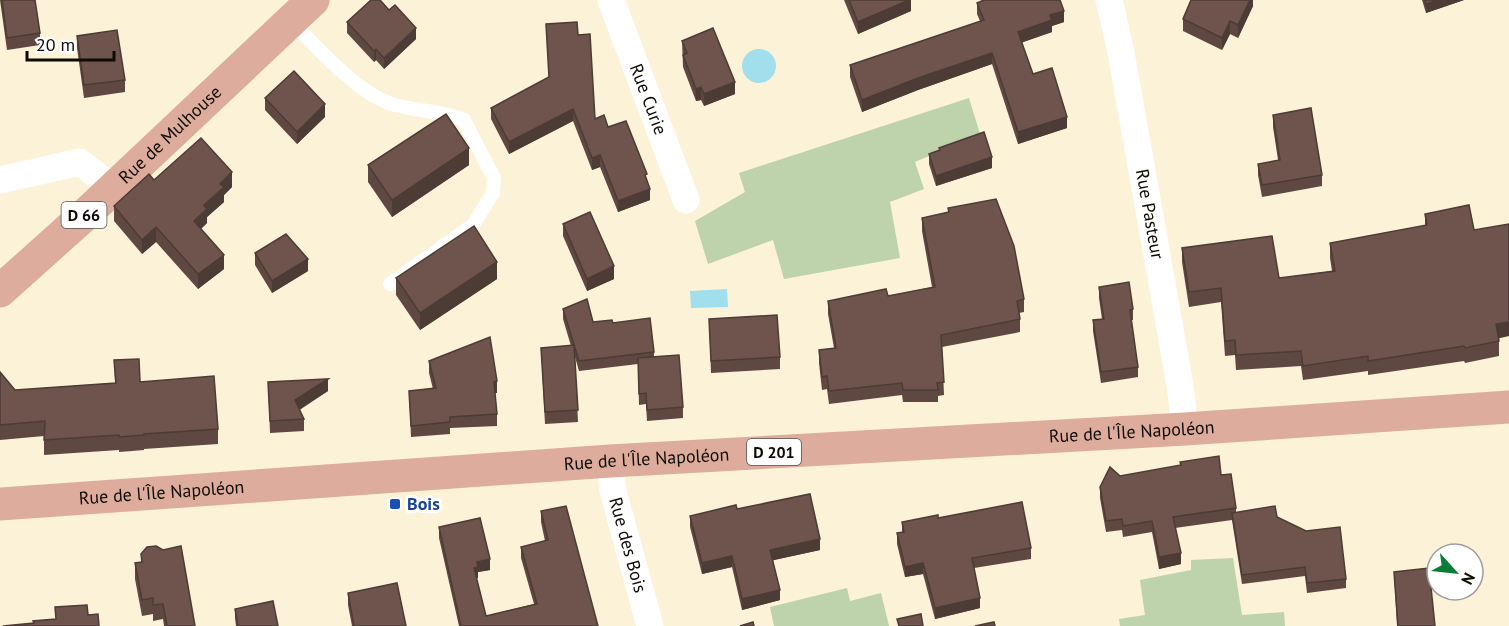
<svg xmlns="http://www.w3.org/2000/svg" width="1509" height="626" viewBox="0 0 1509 626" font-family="'PT Sans',sans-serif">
	<rect width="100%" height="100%" fill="#fbf2d7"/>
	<g fill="#bed2ab">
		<path d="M 969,98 L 980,134 L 915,162 L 924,189 L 890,202 L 900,258 L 784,279 L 773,240 L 708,264 L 695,221 L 745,192 L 739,173 Z"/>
		<path d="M 1233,558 L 1242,615 L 1284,612 L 1285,626 L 1120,626 L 1119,619 L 1145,615 L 1140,580 L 1191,570 L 1191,560 Z"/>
		<path d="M 847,588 L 850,601 L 881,593 L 889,626 L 774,626 L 770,607 Z"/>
	</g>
	<g fill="#a0dfeb">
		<circle cx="759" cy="66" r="17"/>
		<path d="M 727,289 L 728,307 L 691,308 L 690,291 Z"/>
	</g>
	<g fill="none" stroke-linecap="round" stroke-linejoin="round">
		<path stroke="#fff" stroke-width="14" d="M 291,20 C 315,46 361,97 395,105 C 418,111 441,111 464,120 L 494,178 L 493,193 L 473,225 L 390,284"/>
		<g stroke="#fff" stroke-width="27">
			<path id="s1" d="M 611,0 L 686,200"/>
			<path id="s2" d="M 1109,0 L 1120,47 L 1180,385 L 1185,429"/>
			<path d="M 0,180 L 80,162 L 113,188"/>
			<path id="s3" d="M 610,461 L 613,491 L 650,626"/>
		</g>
		<g stroke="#ddac9c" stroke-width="33">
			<path id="s4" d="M 0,291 L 87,213 L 313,0"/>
			<path id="s5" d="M 0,504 L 610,461 L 1185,429 L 1509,407"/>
		</g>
	</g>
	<g fill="#5f4841">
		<path d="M 0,0 L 35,0 L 40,33 L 40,45 L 7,50 Z"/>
		<path d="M 844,0 L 911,0 L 911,11 L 858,34 Z"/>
		<path d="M 1253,0 L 1253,6 L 1238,38 L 1230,34 L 1222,50 L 1183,31 L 1183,19 Z"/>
		<path d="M 1422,0 L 1464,0 L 1426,13 Z"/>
		<path d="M 977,3 L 1064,22 L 1052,26 L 1052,32 L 1022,42 L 1033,74 L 1067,128 L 1018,144 L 992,64 L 918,90 L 862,112 L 850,77 L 850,65 L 980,21 L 977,14 Z"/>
		<path d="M 347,22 L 416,39 L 384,69 L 376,60 L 374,62 L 347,33 Z"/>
		<path d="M 546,24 L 578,35 L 595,119 L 608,127 L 647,180 L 650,200 L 618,212 L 600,167 L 592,170 L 573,121 L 509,154 L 491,119 L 491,108 L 549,78 Z"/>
		<path d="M 77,36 L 125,80 L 125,92 L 84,98 L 77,48 Z"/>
		<path d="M 682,41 L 735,94 L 704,106 L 701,100 L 696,101 L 683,67 Z"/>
		<path d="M 265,98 L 325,117 L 297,144 L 265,110 Z"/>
		<path d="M 1273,115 L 1322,175 L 1322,186 L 1262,197 L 1258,175 L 1258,164 L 1278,160 L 1273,127 Z"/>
		<path d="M 939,148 L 992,168 L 936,186 L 929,164 L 929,154 L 939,150 Z"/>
		<path d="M 368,165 L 469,165 L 392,217 L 368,182 Z"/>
		<path d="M 154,180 L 232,187 L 224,195 L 224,202 L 207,217 L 207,223 L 201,229 L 224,269 L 198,289 L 156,242 L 142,254 L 114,221 L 114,206 Z"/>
		<path d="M 948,208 L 1024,299 L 1024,312 L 1019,313 L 1020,319 L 1020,332 L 942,347 L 944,395 L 938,396 L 938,402 L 903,402 L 902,395 L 829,404 L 827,389 L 822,390 L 819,363 L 819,350 L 834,348 L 828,314 L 828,301 L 888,296 L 932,287 L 922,231 L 922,218 L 948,212 Z"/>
		<path d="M 1425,214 L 1474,230 L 1499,339 L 1499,356 L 1465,363 L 1464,361 L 1368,375 L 1368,371 L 1303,380 L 1301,366 L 1236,370 L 1235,355 L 1225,356 L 1221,302 L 1189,307 L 1182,262 L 1182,248 L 1279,278 L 1332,271 L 1330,258 L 1330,243 L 1425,226 Z"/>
		<path d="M 563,224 L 614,279 L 587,291 L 563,236 Z"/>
		<path d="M 255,253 L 308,271 L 272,293 L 255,265 Z"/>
		<path d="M 396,278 L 497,279 L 420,330 L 396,295 Z"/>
		<path d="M 1099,287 L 1133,309 L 1133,320 L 1131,320 L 1138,367 L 1138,377 L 1101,383 L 1093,331 L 1093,320 L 1102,319 L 1099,298 Z"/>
		<path d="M 563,309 L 593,322 L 613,323 L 654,352 L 654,357 L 683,407 L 683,418 L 647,421 L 646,404 L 639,405 L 638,364 L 579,371 L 575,357 L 578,422 L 545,424 L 541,348 L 571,346 L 563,319 Z"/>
		<path d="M 709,319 L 780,357 L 780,369 L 711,373 Z"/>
		<path d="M 114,360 L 140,382 L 218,429 L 218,444 L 144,449 L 144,450 L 132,451 L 119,452 L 119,450 L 44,455 L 44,436 L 0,440 L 0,372 L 15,390 L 115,383 Z"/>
		<path d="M 429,361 L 497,393 L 495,393 L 497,414 L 497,426 L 450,428 L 450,434 L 411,437 L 409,391 L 433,389 L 429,373 Z"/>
		<path d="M 268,382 L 328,391 L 299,409 L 304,419 L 304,431 L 270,433 Z"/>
		<path d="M 1221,475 L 1236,508 L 1236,512 L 1277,517 L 1346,579 L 1346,588 L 1307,593 L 1305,576 L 1242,584 L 1232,520 L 1175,528 L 1181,564 L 1159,569 L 1152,532 L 1123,537 L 1122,530 L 1106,532 L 1100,498 L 1100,487 L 1120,476 Z"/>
		<path d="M 737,509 L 820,550 L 773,560 L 780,600 L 742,610 L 732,567 L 702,574 L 690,527 L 690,516 Z"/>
		<path d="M 541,511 L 598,626 L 459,626 L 439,538 L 439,527 L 490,570 L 478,572 L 478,578 L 476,578 L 486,616 L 534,604 L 521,558 L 521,547 L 545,541 L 541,522 Z"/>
		<path d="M 938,518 L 1031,548 L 1031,559 L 974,568 L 980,608 L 935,619 L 923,574 L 905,577 L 897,544 L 897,533 L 902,532 L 902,522 Z"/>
		<path d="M 141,554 L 195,626 L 164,626 L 163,619 L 153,621 L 153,614 L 142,616 L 135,579 L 135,563 L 141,562 Z"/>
		<path d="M 1394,572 L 1435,626 L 1397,626 Z"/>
		<path d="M 348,593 L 406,626 L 352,626 L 348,605 Z"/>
		<path d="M 235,609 L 278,626 L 236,626 L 235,618 Z"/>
	</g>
	<g fill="#4d3b35">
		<path d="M 909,0 L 911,0 L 911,11 L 858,34 L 858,22 Z"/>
		<path d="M 1250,0 L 1253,0 L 1253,6 L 1238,38 L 1238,25 Z"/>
		<path d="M 1438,0 L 1464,0 L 1426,13 L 1426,4 Z"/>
		<path d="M 1064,11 L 1064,22 L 1052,26 L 1052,32 L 1018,44 L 1018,32 L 1050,15 Z"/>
		<path d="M 1230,21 L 1230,34 L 1222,50 L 1222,38 Z"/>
		<path d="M 416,28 L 416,39 L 384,69 L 384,58 Z"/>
		<path d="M 376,49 L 376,60 L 374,62 L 374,51 Z"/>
		<path d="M 992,53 L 992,64 L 918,90 L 862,112 L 862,100 L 918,78 Z"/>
		<path d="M 735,82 L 735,94 L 704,106 L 704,94 Z"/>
		<path d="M 701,87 L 701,100 L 696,101 L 696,89 Z"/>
		<path d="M 325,104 L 325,117 L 297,144 L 297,132 Z"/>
		<path d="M 573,109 L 573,121 L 509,154 L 509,142 Z"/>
		<path d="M 1067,117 L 1067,128 L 1018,144 L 1018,132 Z"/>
		<path d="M 469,148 L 469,165 L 392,217 L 392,200 Z"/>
		<path d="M 600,155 L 600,167 L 592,170 L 592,158 Z"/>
		<path d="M 992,157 L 992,168 L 936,186 L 936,176 Z"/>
		<path d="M 232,172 L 232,187 L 224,195 L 224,202 L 207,217 L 207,223 L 194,235 L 194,221 L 204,205 L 220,184 Z"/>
		<path d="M 650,189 L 650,200 L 618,212 L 618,201 Z"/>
		<path d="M 156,227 L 156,242 L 142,254 L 142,240 Z"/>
		<path d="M 224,255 L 224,269 L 198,289 L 198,274 Z"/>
		<path d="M 308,259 L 308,271 L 272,293 L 272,281 Z"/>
		<path d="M 497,262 L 497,279 L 420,330 L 420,313 Z"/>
		<path d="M 614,266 L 614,279 L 587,291 L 587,279 Z"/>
		<path d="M 1509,322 L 1509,336 L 1496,339 L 1496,324 Z"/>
		<path d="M 328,379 L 328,391 L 295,413 L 295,400 Z"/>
		<path d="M 497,381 L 497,393 L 494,393 L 494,382 Z"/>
		<path d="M 820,539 L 820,550 L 770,561 L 770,550 Z"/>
		<path d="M 1181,553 L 1181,564 L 1159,569 L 1159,557 Z"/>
		<path d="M 732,556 L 732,567 L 702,574 L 702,563 Z"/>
		<path d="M 490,559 L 490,570 L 478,572 L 478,578 L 474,579 L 474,568 L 477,562 Z"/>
		<path d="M 923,563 L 923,574 L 905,577 L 905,567 Z"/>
		<path d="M 780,590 L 780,600 L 742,610 L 742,599 Z"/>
		<path d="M 980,598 L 980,608 L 935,619 L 935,608 Z"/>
	</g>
	<g fill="#6e544c" stroke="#4d3b35" stroke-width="1.5">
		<path d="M 2,0 L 35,0 L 40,33 L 7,38 Z"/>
		<path d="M 371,0 L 380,0 L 389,10 L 395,5 L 416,28 L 384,58 L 376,49 L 374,51 L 347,22 Z"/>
		<path d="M 849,0 L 909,0 L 858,22 Z"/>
		<path d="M 984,0 L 1060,0 L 1064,11 L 1050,15 L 1052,20 L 1018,32 L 1033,74 L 1052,68 L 1067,117 L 1018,132 L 992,53 L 918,78 L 862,100 L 850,65 L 984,20 L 977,3 Z"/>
		<path d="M 1191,0 L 1250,0 L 1238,25 L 1230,21 L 1222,38 L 1183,19 Z"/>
		<path d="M 1425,0 L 1438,0 L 1426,4 Z"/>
		<path d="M 577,22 L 578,35 L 590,34 L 595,119 L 604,115 L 608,127 L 626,121 L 647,174 L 645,175 L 650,189 L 618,201 L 600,155 L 592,158 L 573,109 L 509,142 L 491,108 L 549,77 L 546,24 Z"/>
		<path d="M 713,28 L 735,82 L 704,94 L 701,87 L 696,89 L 683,55 L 687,53 L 682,41 Z"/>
		<path d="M 117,30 L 125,80 L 84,85 L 77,36 Z"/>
		<path d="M 294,71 L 325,104 L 297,132 L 265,98 Z"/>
		<path d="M 1311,108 L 1322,175 L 1262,185 L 1258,164 L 1280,160 L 1273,115 Z"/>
		<path d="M 446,114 L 469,148 L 392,200 L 368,165 Z"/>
		<path d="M 984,132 L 992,157 L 936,176 L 929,154 L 940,150 L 939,148 Z"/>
		<path d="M 201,138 L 232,172 L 220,184 L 224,187 L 204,205 L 207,209 L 194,221 L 224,255 L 198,274 L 156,227 L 142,240 L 114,206 L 149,174 L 154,180 Z"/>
		<path d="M 996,199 L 1014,246 L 1024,299 L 1017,301 L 1020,319 L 941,335 L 944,382 L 937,383 L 938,390 L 903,390 L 902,383 L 829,391 L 827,376 L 822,377 L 819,350 L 836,348 L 828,301 L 886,289 L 888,296 L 935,287 L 922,218 L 949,212 L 948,208 Z"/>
		<path d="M 1469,205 L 1474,230 L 1509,224 L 1509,322 L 1496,324 L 1499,341 L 1465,348 L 1464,346 L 1368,361 L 1368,356 L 1303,366 L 1301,351 L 1236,355 L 1235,340 L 1225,341 L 1221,288 L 1189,292 L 1182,248 L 1272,236 L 1279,278 L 1335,271 L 1330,243 L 1427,225 L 1425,214 Z"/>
		<path d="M 590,212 L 614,266 L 587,279 L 563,224 Z"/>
		<path d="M 474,226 L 497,262 L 420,313 L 396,278 Z"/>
		<path d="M 286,234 L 308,259 L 272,281 L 255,253 Z"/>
		<path d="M 1129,282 L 1133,309 L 1130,310 L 1138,367 L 1101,372 L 1093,320 L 1104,319 L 1099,287 Z"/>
		<path d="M 587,299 L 593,322 L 612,320 L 613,323 L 650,318 L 654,352 L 579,361 L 563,309 Z"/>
		<path d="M 777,315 L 780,357 L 711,361 L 709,319 Z"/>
		<path d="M 490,337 L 497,381 L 494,382 L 497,414 L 450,417 L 450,422 L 411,426 L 409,391 L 436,388 L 429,361 Z"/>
		<path d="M 574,345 L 578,410 L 545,412 L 541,348 Z"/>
		<path d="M 679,355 L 683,407 L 647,410 L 646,393 L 639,394 L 638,358 Z"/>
		<path d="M 139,359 L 140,382 L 214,376 L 218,429 L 144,434 L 144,435 L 132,436 L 119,437 L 119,435 L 44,440 L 45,421 L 0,425 L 0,372 L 15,390 L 116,383 L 114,360 Z"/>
		<path d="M 328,379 L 295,400 L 304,419 L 270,421 L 268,382 Z"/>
		<path d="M 1219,456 L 1221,475 L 1231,474 L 1236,508 L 1173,517 L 1181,553 L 1159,557 L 1152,521 L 1123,526 L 1122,519 L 1106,521 L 1100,487 L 1110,467 L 1120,476 L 1181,465 L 1180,462 Z"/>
		<path d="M 810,494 L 820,539 L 770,550 L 780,590 L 742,599 L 732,556 L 702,563 L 690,516 L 736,505 L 737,509 Z"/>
		<path d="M 1022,502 L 1031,548 L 972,558 L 980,598 L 935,608 L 923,563 L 905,567 L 897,533 L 904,532 L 902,522 L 938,515 L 938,518 Z"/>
		<path d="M 566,506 L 598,626 L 461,626 L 439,527 L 480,518 L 490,559 L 477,562 L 478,567 L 474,568 L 486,616 L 537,604 L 521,547 L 548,540 L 541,511 Z"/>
		<path d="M 1275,506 L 1277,517 L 1306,531 L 1340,527 L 1346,579 L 1307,583 L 1305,567 L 1242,575 L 1232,513 Z"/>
		<path d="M 156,546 L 163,550 L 181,546 L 195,626 L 167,626 L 163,604 L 153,605 L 153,598 L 142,600 L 135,563 L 142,562 L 141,554 L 147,547 Z"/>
		<path d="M 1429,568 L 1435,626 L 1398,626 L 1394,572 Z"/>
		<path d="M 397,583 L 406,626 L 354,626 L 348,593 Z"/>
		<path d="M 273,601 L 278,626 L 238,626 L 235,609 Z"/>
		<path d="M 87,605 L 88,615 L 98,614 L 99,626 L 3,626 L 34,623 L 33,621 L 56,619 L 55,607 Z"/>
		<path d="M 921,614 L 923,626 L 899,626 L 897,619 Z"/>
		<path d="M 753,622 L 754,626 L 740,626 Z"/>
		<path d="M 994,622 L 995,626 L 975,626 Z"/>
	</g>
	<rect fill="#1a4fb4" stroke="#fff" stroke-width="2" x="389" y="498" width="12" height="12" rx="3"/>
	<g text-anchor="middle" stroke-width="6" stroke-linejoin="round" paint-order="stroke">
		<g fill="#fff" stroke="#56544f" stroke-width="1.5">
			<rect x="61.5" y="202" width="45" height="26" rx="4.5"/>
			<rect x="747" y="439" width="54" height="26" rx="4.5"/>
		</g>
		<g font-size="16" font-weight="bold" fill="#0e0b04">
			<text x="84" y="221">D 66</text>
			<text x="774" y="458">D 201</text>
		</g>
		<g font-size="18" fill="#0e0b04" stroke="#fff">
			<text dy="6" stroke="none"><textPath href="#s1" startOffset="106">Rue Curie</textPath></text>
			<text dy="6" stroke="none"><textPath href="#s4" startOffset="231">Rue de Mulhouse</textPath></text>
			<text dy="6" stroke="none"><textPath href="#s2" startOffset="218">Rue Pasteur</textPath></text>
			<text dy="6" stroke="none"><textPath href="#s5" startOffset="1134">Rue de l'Île Napoléon</textPath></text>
			<text dy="6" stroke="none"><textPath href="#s5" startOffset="648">Rue de l'Île Napoléon</textPath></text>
			<text dy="6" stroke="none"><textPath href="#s5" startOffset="162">Rue de l'Île Napoléon</textPath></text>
			<text dy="6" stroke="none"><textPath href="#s3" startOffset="86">Rue des Bois</textPath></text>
		</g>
		<g font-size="18" font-weight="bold" fill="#164399" stroke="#fff" text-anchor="start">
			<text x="407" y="510">Bois</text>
		</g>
	</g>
	<g transform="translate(1455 572) rotate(117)"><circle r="28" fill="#ffffff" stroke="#9f9d9b" stroke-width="1.5"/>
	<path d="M0-4.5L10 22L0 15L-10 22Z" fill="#087e35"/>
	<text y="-9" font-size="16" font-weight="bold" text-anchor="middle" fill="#0e0b04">N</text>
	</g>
	<path d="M27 51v9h87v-9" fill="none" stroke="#0e0b04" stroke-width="3"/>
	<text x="36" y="51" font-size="18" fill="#0e0b04" stroke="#ffffff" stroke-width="4.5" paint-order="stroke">20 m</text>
</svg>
